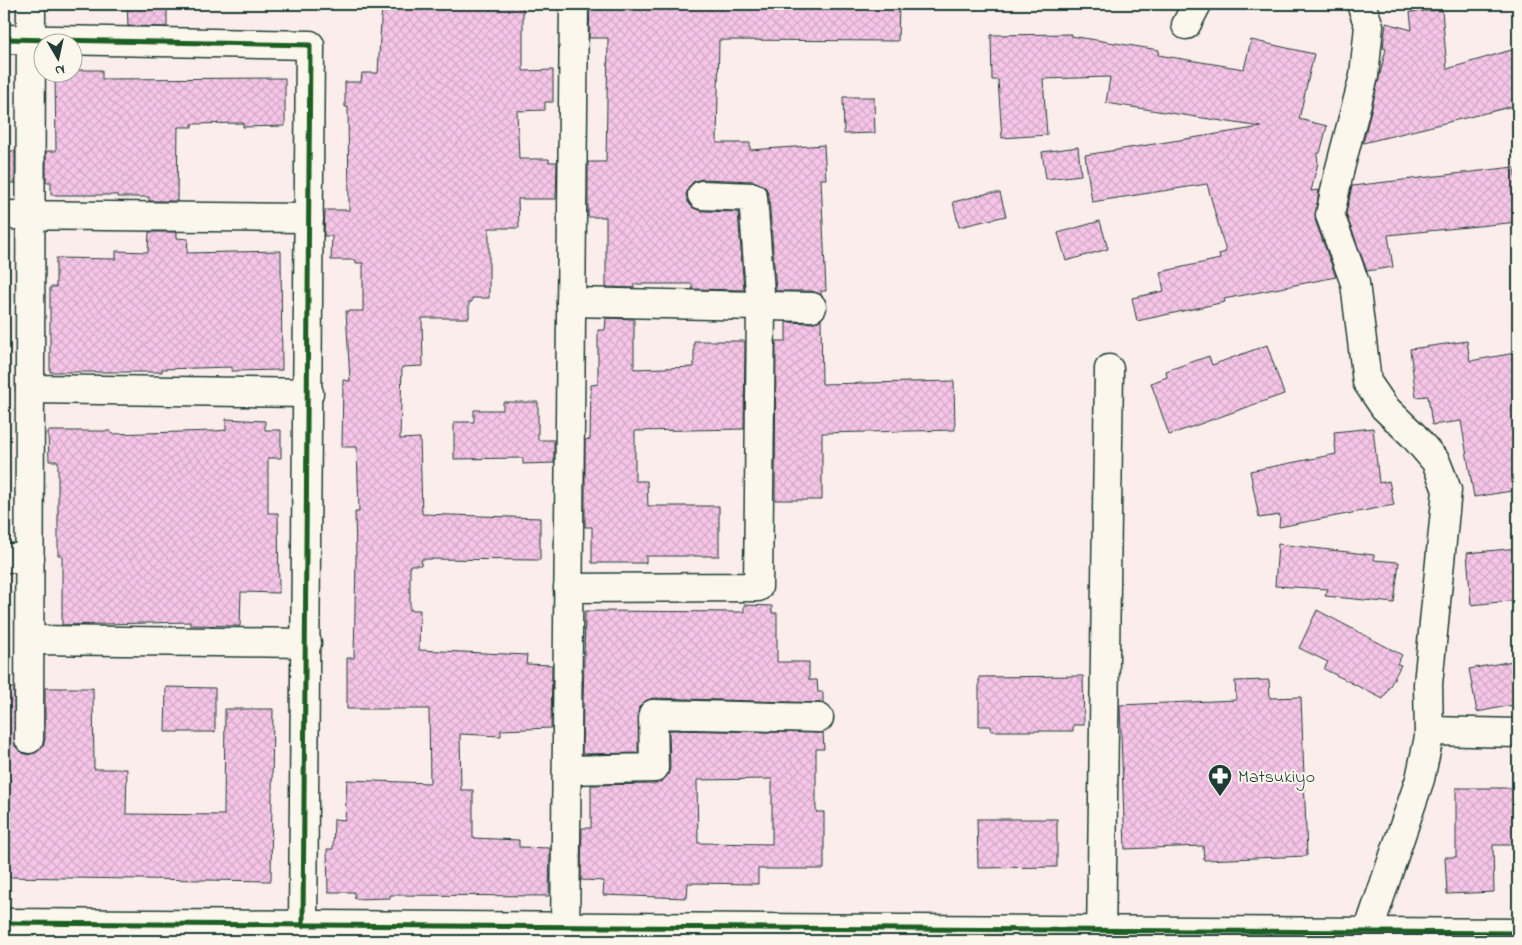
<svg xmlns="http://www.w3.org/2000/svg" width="1522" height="945" viewBox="0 0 1522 945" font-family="'Indie Flower',sans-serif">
	<defs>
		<pattern id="building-cross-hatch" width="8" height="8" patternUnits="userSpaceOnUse" patternTransform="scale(1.25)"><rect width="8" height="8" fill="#f6c5e7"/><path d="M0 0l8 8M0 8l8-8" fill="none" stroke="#d2aac7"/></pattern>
	</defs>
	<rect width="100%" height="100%" fill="#faedeb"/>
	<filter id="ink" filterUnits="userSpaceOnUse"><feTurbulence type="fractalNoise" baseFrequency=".02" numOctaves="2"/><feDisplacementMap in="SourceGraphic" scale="10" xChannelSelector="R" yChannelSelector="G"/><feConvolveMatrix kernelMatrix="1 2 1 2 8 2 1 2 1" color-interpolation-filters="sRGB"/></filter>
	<g filter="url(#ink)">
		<g fill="url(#building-cross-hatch)" stroke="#1f3d34" fill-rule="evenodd">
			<path d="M 127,4 L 167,4 L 167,27 L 128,26 Z"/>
			<path d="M 382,4 L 523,4 L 523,71 L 553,70 L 553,102 L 545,102 L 545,110 L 517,111 L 519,159 L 549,159 L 549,162 L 557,162 L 556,199 L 518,199 L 519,228 L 489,228 L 489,298 L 472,298 L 472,302 L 469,302 L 469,318 L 422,318 L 423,366 L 402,367 L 400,439 L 420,438 L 422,514 L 540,518 L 540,560 L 422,559 L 421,565 L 410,565 L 410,610 L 420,610 L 419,650 L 527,655 L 526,664 L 552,665 L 551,728 L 501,730 L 501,736 L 460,734 L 461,790 L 473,790 L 473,838 L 519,840 L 519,847 L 550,848 L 549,896 L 390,895 L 390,898 L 355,899 L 354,892 L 328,892 L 327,849 L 333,849 L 334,819 L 345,820 L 347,780 L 430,783 L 429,709 L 347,709 L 347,658 L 354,658 L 356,558 L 355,512 L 359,512 L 357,447 L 342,447 L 343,380 L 350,381 L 346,311 L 363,311 L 363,263 L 356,263 L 356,260 L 331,260 L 332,236 L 324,236 L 325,210 L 349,210 L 348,107 L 345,107 L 345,82 L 361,82 L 362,73 L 378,73 Z"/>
			<path d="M 590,4 L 899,4 L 898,41 L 719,40 L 717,143 L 750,143 L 750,150 L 824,145 L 826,179 L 821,179 L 826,291 L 821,291 L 821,295 L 812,291 L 776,291 L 769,196 L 766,188 L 754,181 L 703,179 L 694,181 L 689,187 L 686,194 L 688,202 L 693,208 L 701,211 L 738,212 L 744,290 L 692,289 L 692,284 L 634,284 L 634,288 L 606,287 L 606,217 L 588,217 L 588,162 L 606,162 L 608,38 L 589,38 Z"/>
			<path d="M 1442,10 L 1447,69 L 1518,48 L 1518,105 L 1363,143 L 1386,49 L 1383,48 L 1386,23 L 1412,30 L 1410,12 Z"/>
			<path d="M 1071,34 L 1071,36 L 1159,50 L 1158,55 L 1244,69 L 1251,40 L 1314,54 L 1299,119 L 1327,126 L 1320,153 L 1317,154 L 1318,163 L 1311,191 L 1319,190 L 1315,220 L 1336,277 L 1224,299 L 1225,302 L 1137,321 L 1132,298 L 1164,291 L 1160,272 L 1220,259 L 1219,254 L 1226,252 L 1207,184 L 1092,202 L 1085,155 L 1261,127 L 1106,103 L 1110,77 L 1043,79 L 1047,135 L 1002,138 L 998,80 L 992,80 L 991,35 Z"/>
			<path d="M 72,70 L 102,70 L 102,79 L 285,78 L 285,126 L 243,127 L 243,123 L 192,124 L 192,127 L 178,127 L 177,201 L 149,201 L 149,197 L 118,197 L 118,195 L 51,195 L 51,182 L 46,182 L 46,151 L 56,151 L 55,72 L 72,72 Z"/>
			<path d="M 843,97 L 874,97 L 875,133 L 844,134 Z"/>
			<path d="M 1078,147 L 1081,175 L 1046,179 L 1042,152 Z"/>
			<rect x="4" y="151" width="11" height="32"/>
			<path d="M 1514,167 L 1516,178 L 1518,178 L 1518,222 L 1388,235 L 1393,267 L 1367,271 L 1346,214 L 1352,186 Z"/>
			<path d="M 989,193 L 1000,193 L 1006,216 L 959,227 L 953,202 Z"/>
			<path d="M 1100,221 L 1108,249 L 1066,261 L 1058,233 Z"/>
			<path d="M 149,232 L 177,232 L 177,238 L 188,239 L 187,253 L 281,251 L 282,370 L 232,371 L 232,367 L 162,369 L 162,372 L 50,372 L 50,287 L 56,287 L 56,258 L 116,259 L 116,251 L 148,252 Z"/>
			<path d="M 606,318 L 634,319 L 634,369 L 694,367 L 694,341 L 745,341 L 744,429 L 635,431 L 635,481 L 647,481 L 648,506 L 719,506 L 719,556 L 646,556 L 646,563 L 592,563 L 592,527 L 585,527 L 585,440 L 590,439 L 591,385 L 598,384 L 598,330 L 605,330 Z"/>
			<path d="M 821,319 L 822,384 L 954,381 L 955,430 L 822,433 L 822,500 L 775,500 L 776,341 L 786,341 L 786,322 L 812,323 Z"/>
			<path d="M 1467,341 L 1470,361 L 1515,353 L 1518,371 L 1518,490 L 1474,497 L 1461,421 L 1432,425 L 1428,396 L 1416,397 L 1410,349 Z"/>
			<path d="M 1267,345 L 1284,394 L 1169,435 L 1151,383 L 1167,377 L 1166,371 L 1209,356 L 1212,365 Z"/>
			<path d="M 503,402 L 538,402 L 538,440 L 554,440 L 554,463 L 523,464 L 523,458 L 454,459 L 454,422 L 474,422 L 474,410 L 503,410 Z"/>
			<path d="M 226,419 L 265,421 L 265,430 L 281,430 L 281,458 L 268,458 L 268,513 L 278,513 L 279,593 L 241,592 L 240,626 L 190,625 L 190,622 L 62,625 L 62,555 L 58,555 L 58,461 L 49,461 L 48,431 L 111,431 L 111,434 L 215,431 L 226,430 Z"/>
			<path d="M 1373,428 L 1379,483 L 1389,481 L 1394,505 L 1279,527 L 1280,515 L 1259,518 L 1250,471 L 1336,454 L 1334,432 Z"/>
			<path d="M 1278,544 L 1374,555 L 1374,560 L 1399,562 L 1394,603 L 1325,596 L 1328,589 L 1275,586 Z"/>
			<path d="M 1518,548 L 1518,600 L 1471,605 L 1467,553 Z"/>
			<path d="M 744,605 L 772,606 L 772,613 L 777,613 L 777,662 L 809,662 L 809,680 L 817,680 L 818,692 L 823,692 L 823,703 L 653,698 L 645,701 L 639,707 L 638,753 L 582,754 L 585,611 L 744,612 Z"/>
			<path d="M 1317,610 L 1402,655 L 1397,664 L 1401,665 L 1383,699 L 1324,669 L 1328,662 L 1299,648 Z"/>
			<path d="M 1518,660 L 1518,704 L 1477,712 L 1469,669 Z"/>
			<path d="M 1083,676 L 1084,725 L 1073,725 L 1073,731 L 991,731 L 991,726 L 979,726 L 979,677 Z"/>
			<path d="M 1269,680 L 1270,698 L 1301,697 L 1307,856 L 1204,860 L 1203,846 L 1125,849 L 1120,705 L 1236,700 L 1235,681 Z"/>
			<path d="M 166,687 L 215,688 L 215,732 L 165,732 Z"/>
			<path d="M 4,688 L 14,688 L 15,746 L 21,752 L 28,755 L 37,752 L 43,746 L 45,740 L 45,688 L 93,688 L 94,769 L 127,769 L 126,814 L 224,815 L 225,709 L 273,709 L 271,881 L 4,877 Z"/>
			<path d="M 669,730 L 823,733 L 824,749 L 816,749 L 816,812 L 824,812 L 824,869 L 758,869 L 758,884 L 688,883 L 687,898 L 603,895 L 604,881 L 581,880 L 582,828 L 591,828 L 591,785 L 654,784 L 662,781 L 668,775 L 670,768 ZM 772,779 L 772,844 L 698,843 L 697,780 Z"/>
			<path d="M 1456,788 L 1518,788 L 1518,845 L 1493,845 L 1494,892 L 1447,894 L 1445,857 L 1456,857 Z"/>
			<path d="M 977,819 L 1057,819 L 1057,867 L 978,868 Z"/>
		</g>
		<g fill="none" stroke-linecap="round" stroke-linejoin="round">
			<defs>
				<g id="minor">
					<path d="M 1361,4 L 1369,26 L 1364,76 L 1339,172 L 1330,215 L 1355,283 L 1367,382 L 1384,407 L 1413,435 L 1436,462 L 1447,490 L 1428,684 L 1429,737 L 1420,779 L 1368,932"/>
					<path d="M 1186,25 L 1197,4"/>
					<path d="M 4,39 L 310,45 L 303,926"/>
					<path d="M 4,215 L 309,218"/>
					<path d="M 571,302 L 812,307"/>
					<path d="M 30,389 L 309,393"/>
					<path d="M 4,558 L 30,558"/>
					<path d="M 568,588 L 758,587 L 761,306 L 753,197 L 702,195"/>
					<path d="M 30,640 L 307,643"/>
					<path d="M 1430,731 L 1518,733"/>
					<path d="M 29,739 L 31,4"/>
					<path d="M 567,770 L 654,768 L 653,714 L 819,718"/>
					<path d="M 4,923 L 1518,933"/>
					<path d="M 565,941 L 574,4"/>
					<path d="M 1101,941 L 1109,369"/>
				</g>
			</defs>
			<use href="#minor" stroke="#1f3d34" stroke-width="31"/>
			<use href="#minor" stroke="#fbf7ec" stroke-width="28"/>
			<defs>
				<g id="cycleway">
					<path d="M 4,39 L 310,45 L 303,926"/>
					<path d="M 4,923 L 1518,933"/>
				</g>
			</defs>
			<use href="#cycleway" stroke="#fbf7ec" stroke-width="8"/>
			<use href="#cycleway" stroke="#1b5e20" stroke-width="5"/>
		</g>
	</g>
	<defs>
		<symbol id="pharmacy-pin" viewBox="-11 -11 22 30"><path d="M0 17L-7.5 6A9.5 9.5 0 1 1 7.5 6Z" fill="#1f3d34" stroke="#fbf7ec"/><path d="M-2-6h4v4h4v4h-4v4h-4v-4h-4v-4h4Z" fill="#fff"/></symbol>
	</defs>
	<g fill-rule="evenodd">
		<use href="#pharmacy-pin" x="1206" y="762" width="28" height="38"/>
	</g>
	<g text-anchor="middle" stroke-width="4" stroke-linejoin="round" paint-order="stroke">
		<g font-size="18" fill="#1f3d34" stroke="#fbf7ec" text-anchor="start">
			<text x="1238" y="782">Matsukiyo</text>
		</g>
	</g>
	<rect width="1522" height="945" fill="none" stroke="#fbf7ec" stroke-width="20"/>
	<rect x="10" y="10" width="1502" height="925" fill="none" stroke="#1f3d34" stroke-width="2" filter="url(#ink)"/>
	<g transform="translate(58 58) rotate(171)"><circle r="24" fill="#fbf7ec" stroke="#a3ada2"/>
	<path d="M0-4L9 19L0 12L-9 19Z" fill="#1f3d34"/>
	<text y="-8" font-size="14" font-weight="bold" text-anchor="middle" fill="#1f3d34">N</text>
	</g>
</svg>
